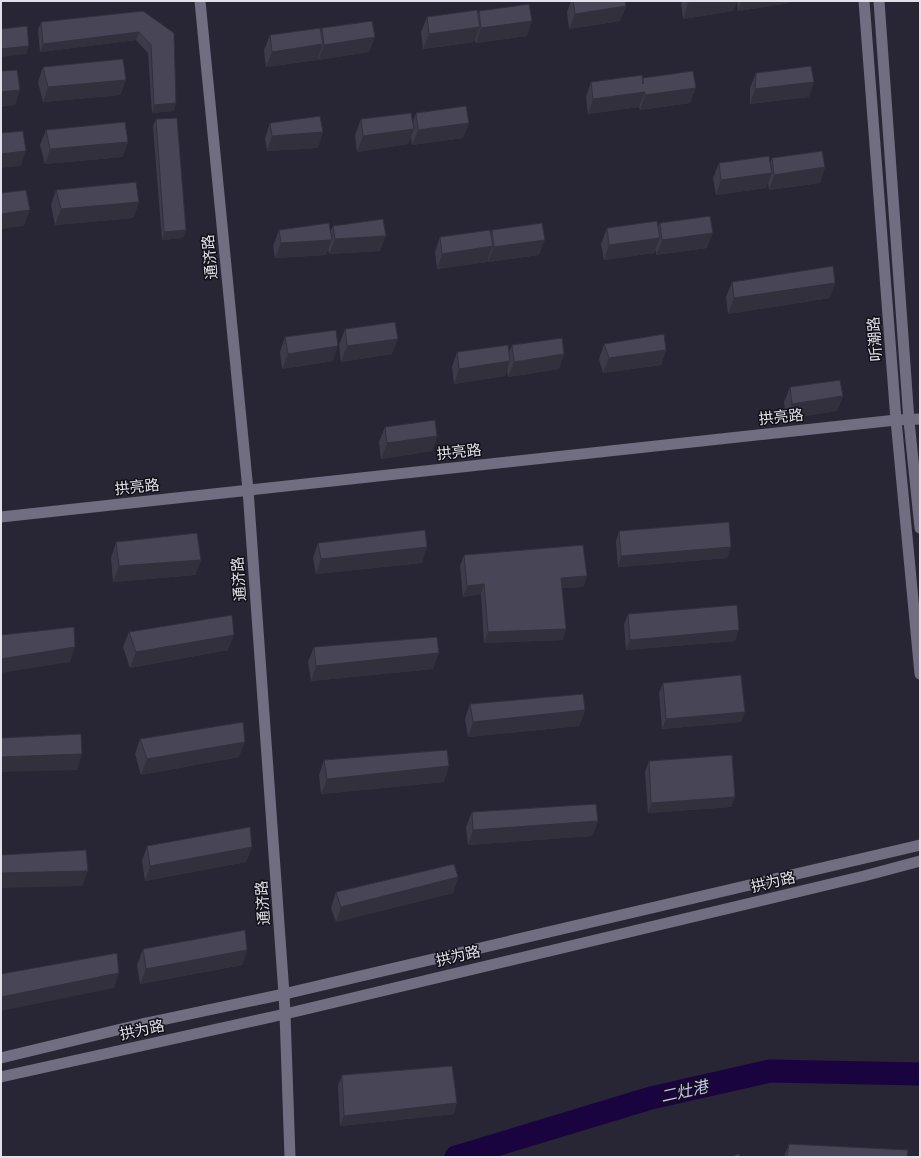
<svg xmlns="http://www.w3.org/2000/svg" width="921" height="1158" viewBox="0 0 921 1158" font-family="Signika,'Noto Sans SC',sans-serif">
	<rect width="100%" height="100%" fill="#282635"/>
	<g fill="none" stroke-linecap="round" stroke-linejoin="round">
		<path stroke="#1a043f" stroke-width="23" d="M 456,1157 L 651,1098 L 770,1071 L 920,1074"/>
		<path stroke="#706e80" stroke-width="11" d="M 284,994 L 285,1014"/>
		<g stroke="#706e80" stroke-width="11">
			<path d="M 200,1 L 248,490 L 284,994"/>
			<path d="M 1,517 L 896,420 L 920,419"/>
			<path d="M 285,1014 L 290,1157"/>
		</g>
		<g stroke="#706e80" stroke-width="11">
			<path d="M 864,1 L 896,420 L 920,674"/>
			<path d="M 879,1 L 909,421 L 920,528"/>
			<path d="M 1,1058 L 142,1024 L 284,994 L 920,845"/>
			<path d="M 1,1077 L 285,1014 L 864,876 L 920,861"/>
		</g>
	</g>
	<g fill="#3d3b4a">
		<path d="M 571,1 L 625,1 L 626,6 L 620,21 L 569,29 L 567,12 Z"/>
		<path d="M 681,1 L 737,1 L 733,11 L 683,19 Z"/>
		<path d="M 737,1 L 790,1 L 789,3 L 738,11 Z"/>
		<path d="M 143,11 L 174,111 L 152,113 L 148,53 L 136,40 L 40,52 L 38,30 L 41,22 Z"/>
		<path d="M 479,11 L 527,36 L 476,43 L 475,39 L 474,42 L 423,49 L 421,32 L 427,17 L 478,14 Z"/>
		<path d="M 322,28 L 375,37 L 369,52 L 318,60 L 318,58 L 317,60 L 266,67 L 264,50 L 270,35 L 320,31 Z"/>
		<path d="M 43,67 L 126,80 L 120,95 L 43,102 L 38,82 Z"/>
		<path d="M 756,73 L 809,97 L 750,104 L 750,88 Z"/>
		<path d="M 643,78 L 690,103 L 640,110 L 639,107 L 588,114 L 586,97 L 591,82 L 642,80 Z"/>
		<path d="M 416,113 L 469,123 L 463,138 L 412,145 L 411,137 L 408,144 L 357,152 L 355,135 L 361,119 L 413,122 Z"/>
		<path d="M 156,119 L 183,238 L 162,240 L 153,126 Z"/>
		<path d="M 270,123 L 318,148 L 267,151 L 265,138 Z"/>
		<path d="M 46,130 L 128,142 L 122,157 L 45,164 L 40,145 Z"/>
		<path d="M 772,158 L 825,167 L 820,183 L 769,190 L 768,183 L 766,188 L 716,195 L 713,178 L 719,163 L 770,163 Z"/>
		<path d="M 56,190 L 139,202 L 133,218 L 55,225 L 51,205 Z"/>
		<path d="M 660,223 L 707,248 L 656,255 L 656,250 L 654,253 L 604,260 L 601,244 L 607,228 L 658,227 Z"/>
		<path d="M 333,226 L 380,251 L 329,254 L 328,248 L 326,255 L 275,258 L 273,246 L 279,230 L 330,233 Z"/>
		<path d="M 492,230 L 539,255 L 488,262 L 488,260 L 487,262 L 437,269 L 435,252 L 440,237 L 491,233 Z"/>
		<path d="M 732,282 L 830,298 L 728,314 L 726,297 Z"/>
		<path d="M 345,329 L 392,354 L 341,362 L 339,345 Z"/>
		<path d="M 285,337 L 333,361 L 282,369 L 280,352 Z"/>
		<path d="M 604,344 L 666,350 L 661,365 L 603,373 L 599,359 Z"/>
		<path d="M 512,345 L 564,354 L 559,369 L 508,377 L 507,370 L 505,376 L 454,384 L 452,367 L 457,352 L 509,352 Z"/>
		<path d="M 790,387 L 843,396 L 837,411 L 786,419 L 784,402 Z"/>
		<path d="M 385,427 L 437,436 L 432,451 L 381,459 L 379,442 Z"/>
		<path d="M 619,531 L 727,558 L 618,567 L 616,542 Z"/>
		<path d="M 116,542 L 201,560 L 195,575 L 113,582 L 111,558 Z"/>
		<path d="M 318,543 L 422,563 L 316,574 L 313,558 Z"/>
		<path d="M 464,555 L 587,576 L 583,587 L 562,588 L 563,640 L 484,643 L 481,594 L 463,597 L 460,566 Z"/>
		<path d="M 628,614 L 735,641 L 626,650 L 624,625 Z"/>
		<path d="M 129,632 L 228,650 L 130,668 L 123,647 Z"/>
		<path d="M 314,647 L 433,669 L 311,681 L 308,662 Z"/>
		<path d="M 663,683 L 741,722 L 662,729 L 659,693 Z"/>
		<path d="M 470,704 L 585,710 L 579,726 L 468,737 L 465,719 Z"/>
		<path d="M 140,739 L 239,757 L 141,775 L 135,754 Z"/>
		<path d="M 324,760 L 444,782 L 321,794 L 319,775 Z"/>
		<path d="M 649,761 L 735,797 L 731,807 L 648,813 L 645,772 Z"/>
		<path d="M 472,812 L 598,821 L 592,836 L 468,845 L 466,827 Z"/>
		<path d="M 147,846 L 252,847 L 246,862 L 145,881 L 142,861 Z"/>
		<path d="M 458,877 L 453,893 L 336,922 L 331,908 L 336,892 Z"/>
		<path d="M 143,949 L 247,950 L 242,965 L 140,984 L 137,965 Z"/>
		<path d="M 342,1075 L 454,1114 L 340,1126 L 338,1086 Z"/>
		<path d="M 789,1144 L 907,1157 L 784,1157 Z"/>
	</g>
	<g fill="#32303c">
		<path d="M 704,1 L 737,1 L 733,11 L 683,19 L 688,3 Z"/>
		<path d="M 742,1 L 790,1 L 789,3 L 738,11 Z"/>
		<path d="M 626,6 L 620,21 L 569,29 L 575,14 Z"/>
		<path d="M 532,21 L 527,36 L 476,43 L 481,28 Z"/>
		<path d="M 480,27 L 474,42 L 423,49 L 429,34 Z"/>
		<path d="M 139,32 L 136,40 L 40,52 L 43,44 Z"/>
		<path d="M 375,37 L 369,52 L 318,60 L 324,45 Z"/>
		<path d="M 323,44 L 317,60 L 266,67 L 272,52 Z"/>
		<path d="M 29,46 L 26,54 L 1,57 L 1,49 Z"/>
		<path d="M 126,80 L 120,95 L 43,102 L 48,87 Z"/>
		<path d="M 814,82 L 809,97 L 750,104 L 755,89 Z"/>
		<path d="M 696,88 L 690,103 L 640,110 L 645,95 Z"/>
		<path d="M 20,90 L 15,105 L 1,107 L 1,92 Z"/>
		<path d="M 645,92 L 639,107 L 588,114 L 593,99 Z"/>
		<path d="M 176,103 L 174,111 L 152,113 L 154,105 Z"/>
		<path d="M 469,123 L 463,138 L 412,145 L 418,130 Z"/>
		<path d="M 414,129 L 408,144 L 357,152 L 363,136 Z"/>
		<path d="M 323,132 L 318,148 L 267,151 L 272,136 Z"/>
		<path d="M 128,142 L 122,157 L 45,164 L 50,149 Z"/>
		<path d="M 26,151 L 21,166 L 1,168 L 1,154 Z"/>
		<path d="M 825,167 L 820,183 L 769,190 L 774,175 Z"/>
		<path d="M 772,173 L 766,188 L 716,195 L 721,180 Z"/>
		<path d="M 139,202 L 133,218 L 55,225 L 61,209 Z"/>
		<path d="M 30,210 L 24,226 L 1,229 L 1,214 Z"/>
		<path d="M 186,230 L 183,238 L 162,240 L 164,232 Z"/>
		<path d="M 713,233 L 707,248 L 656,255 L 662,240 Z"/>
		<path d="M 386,236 L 380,251 L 329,254 L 335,239 Z"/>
		<path d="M 660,238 L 654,253 L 604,260 L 609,245 Z"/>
		<path d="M 332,240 L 326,255 L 275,258 L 281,243 Z"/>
		<path d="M 545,240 L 539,255 L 488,262 L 494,247 Z"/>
		<path d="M 493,246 L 487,262 L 437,269 L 442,254 Z"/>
		<path d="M 835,283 L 830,298 L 728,314 L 734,298 Z"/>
		<path d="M 398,339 L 392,354 L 341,362 L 347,346 Z"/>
		<path d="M 338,346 L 333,361 L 282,369 L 288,354 Z"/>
		<path d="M 666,350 L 661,365 L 603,373 L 609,358 Z"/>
		<path d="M 564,354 L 559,369 L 508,377 L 514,362 Z"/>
		<path d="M 510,361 L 505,376 L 454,384 L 459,369 Z"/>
		<path d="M 843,396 L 837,411 L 786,419 L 792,404 Z"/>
		<path d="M 437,436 L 432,451 L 381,459 L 387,443 Z"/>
		<path d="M 427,547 L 422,563 L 316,574 L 321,559 Z"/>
		<path d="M 731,547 L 727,558 L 618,567 L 621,556 Z"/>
		<path d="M 201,560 L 195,575 L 113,582 L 119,566 Z"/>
		<path d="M 587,576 L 583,587 L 557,588 L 561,578 Z"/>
		<path d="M 484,584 L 481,594 L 463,597 L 467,586 Z"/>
		<path d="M 566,629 L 563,640 L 484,643 L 488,632 Z"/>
		<path d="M 739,630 L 735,641 L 626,650 L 630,640 Z"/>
		<path d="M 234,635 L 228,650 L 130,668 L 136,652 Z"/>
		<path d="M 75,647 L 70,662 L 1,673 L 1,659 Z"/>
		<path d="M 439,653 L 433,669 L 311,681 L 316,666 Z"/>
		<path d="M 585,710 L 579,726 L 468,737 L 473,722 Z"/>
		<path d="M 745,712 L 741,722 L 662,729 L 666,719 Z"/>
		<path d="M 245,742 L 239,757 L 141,775 L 147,759 Z"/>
		<path d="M 82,754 L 77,770 L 1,772 L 1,757 Z"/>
		<path d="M 449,766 L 444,782 L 321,794 L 327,779 Z"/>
		<path d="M 735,797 L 731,807 L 648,813 L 651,803 Z"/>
		<path d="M 598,821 L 592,836 L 468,845 L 473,830 Z"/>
		<path d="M 252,847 L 246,862 L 145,881 L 150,866 Z"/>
		<path d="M 88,871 L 82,886 L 1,888 L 1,873 Z"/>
		<path d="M 458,877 L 453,893 L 336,922 L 341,907 Z"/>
		<path d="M 247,950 L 242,965 L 140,984 L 146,969 Z"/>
		<path d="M 119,973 L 114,988 L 1,1011 L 1,997 Z"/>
		<path d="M 457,1103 L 454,1114 L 340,1126 L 344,1116 Z"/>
	</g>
	<g fill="#474556" stroke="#32303c">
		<path d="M 573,1 L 625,1 L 626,6 L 575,14 Z"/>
		<path d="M 688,1 L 704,1 L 688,3 Z"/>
		<path d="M 529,4 L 532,21 L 481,28 L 479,11 Z"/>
		<path d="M 477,10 L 480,27 L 429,34 L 427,17 Z"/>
		<path d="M 143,11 L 174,33 L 176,103 L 154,105 L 151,45 L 139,32 L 43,44 L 41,22 Z"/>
		<path d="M 372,21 L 375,37 L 324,45 L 322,28 Z"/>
		<path d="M 27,26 L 29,46 L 1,49 L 1,29 Z"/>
		<path d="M 320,28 L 323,44 L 272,52 L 270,35 Z"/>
		<path d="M 123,59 L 126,80 L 48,87 L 43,67 Z"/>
		<path d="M 811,66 L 814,82 L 755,89 L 756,73 Z"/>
		<path d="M 17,70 L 20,90 L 1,92 L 1,71 Z"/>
		<path d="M 693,71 L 696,88 L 645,95 L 645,92 L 593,99 L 591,82 L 642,75 L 643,84 L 643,78 Z"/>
		<path d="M 466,106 L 469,123 L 418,130 L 416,113 Z"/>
		<path d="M 411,113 L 414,129 L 363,136 L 361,119 Z"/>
		<path d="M 320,116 L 323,132 L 272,136 L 270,123 Z"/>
		<path d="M 177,118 L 186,230 L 164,232 L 156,119 Z"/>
		<path d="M 125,122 L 128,142 L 50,149 L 46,130 Z"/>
		<path d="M 23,131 L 26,151 L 1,154 L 1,133 Z"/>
		<path d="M 822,151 L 825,167 L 774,175 L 772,158 Z"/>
		<path d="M 769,156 L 772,173 L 721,180 L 719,163 Z"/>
		<path d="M 136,182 L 139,202 L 61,209 L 56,190 Z"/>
		<path d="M 26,190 L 30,210 L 1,214 L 1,193 Z"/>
		<path d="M 710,216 L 713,233 L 662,240 L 660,223 Z"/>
		<path d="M 383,219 L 386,236 L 335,239 L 333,226 Z"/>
		<path d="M 657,221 L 660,238 L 609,245 L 607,228 Z"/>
		<path d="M 329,223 L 332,240 L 281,243 L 279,230 Z"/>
		<path d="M 542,223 L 545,240 L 494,247 L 492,230 Z"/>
		<path d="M 490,230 L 493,246 L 442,254 L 440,237 Z"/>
		<path d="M 833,266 L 835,283 L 734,298 L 732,282 Z"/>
		<path d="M 395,322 L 398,339 L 347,346 L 345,329 Z"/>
		<path d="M 336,330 L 338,346 L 288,354 L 285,337 Z"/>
		<path d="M 664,334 L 666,350 L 609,358 L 604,344 Z"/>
		<path d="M 562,338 L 564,354 L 514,362 L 512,345 Z"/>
		<path d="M 508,345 L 510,361 L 459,369 L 457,352 Z"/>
		<path d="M 840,380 L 843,396 L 792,404 L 790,387 Z"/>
		<path d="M 435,420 L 437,436 L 387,443 L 385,427 Z"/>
		<path d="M 729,522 L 731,547 L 621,556 L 619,531 Z"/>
		<path d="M 425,530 L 427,547 L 321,559 L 318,543 Z"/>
		<path d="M 197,533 L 201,560 L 119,566 L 116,542 Z"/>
		<path d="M 583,545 L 587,576 L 561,578 L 566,629 L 488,632 L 484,584 L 467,586 L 464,555 Z"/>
		<path d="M 737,605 L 739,630 L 630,640 L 628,614 Z"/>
		<path d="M 232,615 L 234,635 L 136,652 L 129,632 Z"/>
		<path d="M 74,627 L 75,647 L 1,659 L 1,635 Z"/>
		<path d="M 437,637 L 439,653 L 316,666 L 314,647 Z"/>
		<path d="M 741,675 L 745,712 L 666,719 L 663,683 Z"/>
		<path d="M 583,694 L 585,710 L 473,722 L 470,704 Z"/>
		<path d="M 243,722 L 245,742 L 147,759 L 140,739 Z"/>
		<path d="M 81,734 L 82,754 L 1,757 L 1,738 Z"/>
		<path d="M 447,750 L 449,766 L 327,779 L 324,760 Z"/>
		<path d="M 732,755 L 735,797 L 651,803 L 649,761 Z"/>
		<path d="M 596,804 L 598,821 L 473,830 L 472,812 Z"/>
		<path d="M 250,827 L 252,847 L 150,866 L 147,846 Z"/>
		<path d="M 86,850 L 88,871 L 1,873 L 1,855 Z"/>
		<path d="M 454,864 L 458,877 L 341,907 L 336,892 Z"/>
		<path d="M 245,930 L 247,950 L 146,969 L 143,949 Z"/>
		<path d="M 117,953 L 119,973 L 1,997 L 1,974 Z"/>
		<path d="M 452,1066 L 457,1103 L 344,1116 L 342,1075 Z"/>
		<path d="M 789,1144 L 908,1150 L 907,1157 L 787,1157 Z"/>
		<path d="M 739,1154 L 740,1157 L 730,1157 Z"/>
	</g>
	<g text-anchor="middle" stroke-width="3" stroke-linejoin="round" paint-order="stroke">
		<g font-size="15" fill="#e1e0eb" stroke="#111017">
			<text transform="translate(210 257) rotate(-95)" y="5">通济路</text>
			<text transform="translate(875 339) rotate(-94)" y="5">听潮路</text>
			<text transform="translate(781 417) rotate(-6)" y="5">拱亮路</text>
			<text transform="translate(459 452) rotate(-6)" y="5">拱亮路</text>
			<text transform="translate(137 487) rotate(-6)" y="5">拱亮路</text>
			<text transform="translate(239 579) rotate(-94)" y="5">通济路</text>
			<text transform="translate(773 882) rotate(-13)" y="5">拱为路</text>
			<text transform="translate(263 903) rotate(-94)" y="5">通济路</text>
			<text transform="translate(458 956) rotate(-13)" y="5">拱为路</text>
			<text transform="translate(142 1030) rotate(-12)" y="5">拱为路</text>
		</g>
		<g font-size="16" font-style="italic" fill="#c8c0f8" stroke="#111017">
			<text transform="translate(684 1091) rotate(-13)" y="6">二灶港</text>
		</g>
	</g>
	<rect width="921" height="1158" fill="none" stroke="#e1e0eb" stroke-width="4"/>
</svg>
